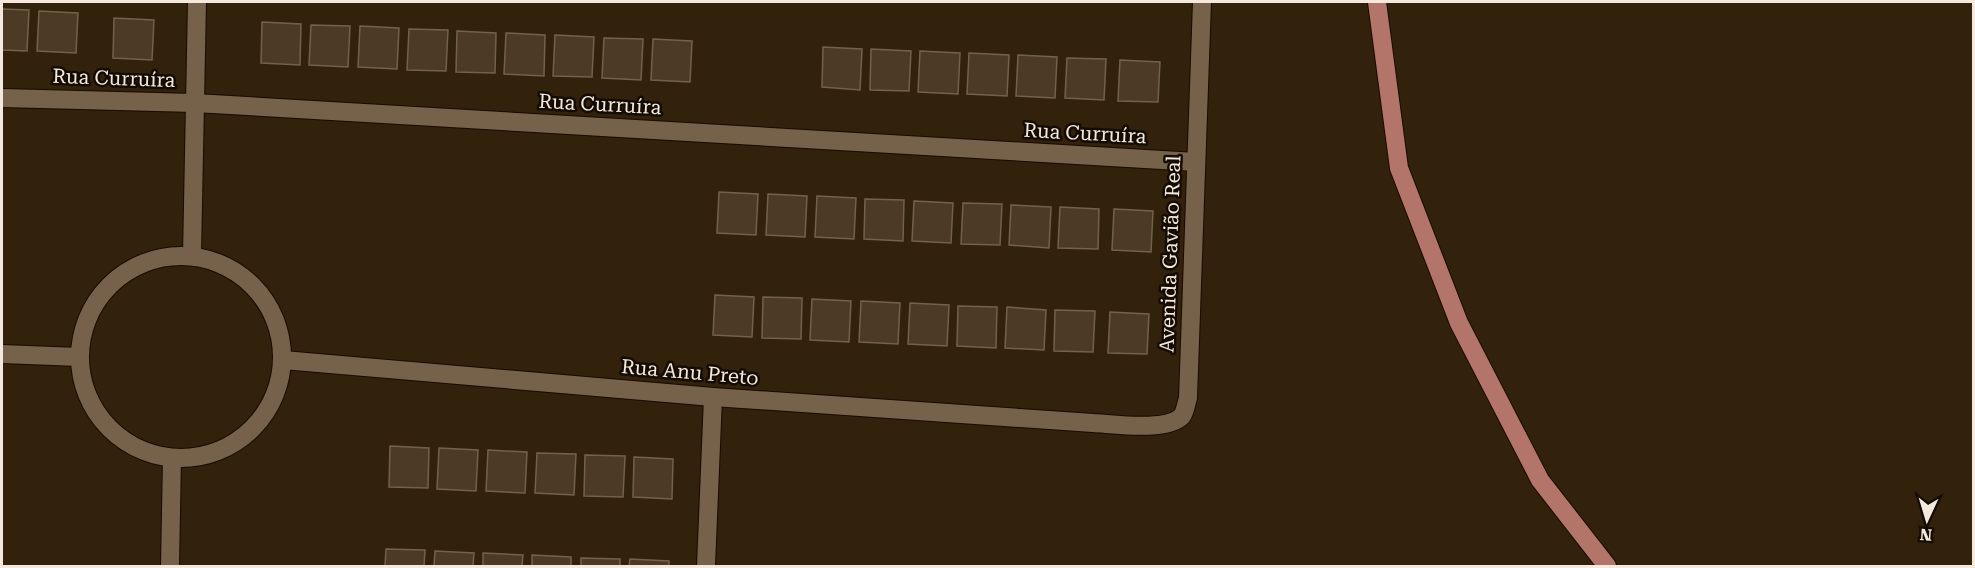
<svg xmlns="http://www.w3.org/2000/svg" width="1975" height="568" viewBox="0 0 1975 568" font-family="'Roboto Serif',serif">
	<rect width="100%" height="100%" fill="#32210b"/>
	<g fill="#4c3a24" stroke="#746149" stroke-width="1.5">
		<path d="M 2,9 L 29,10 L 27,51 L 2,50 Z"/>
		<path d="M 39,11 L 78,13 L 76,53 L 37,51 Z"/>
		<path d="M 114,18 L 154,20 L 152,60 L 113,58 Z"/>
		<path d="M 262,22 L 301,24 L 300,65 L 261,63 Z"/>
		<path d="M 311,25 L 350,26 L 348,67 L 309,65 Z"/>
		<path d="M 360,26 L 399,28 L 397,69 L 358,67 Z"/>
		<path d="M 409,29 L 448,30 L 446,71 L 407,70 Z"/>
		<path d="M 457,31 L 496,33 L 495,73 L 456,72 Z"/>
		<path d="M 506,33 L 545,35 L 544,76 L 504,74 Z"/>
		<path d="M 555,35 L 594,37 L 592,77 L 553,76 Z"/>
		<path d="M 604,38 L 643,39 L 641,80 L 602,78 Z"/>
		<path d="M 653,39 L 692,41 L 690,82 L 651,80 Z"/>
		<path d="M 823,47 L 862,49 L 860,90 L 822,87 Z"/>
		<path d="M 871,49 L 911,51 L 909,91 L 870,90 Z"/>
		<path d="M 920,51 L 960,53 L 958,94 L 918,92 Z"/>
		<path d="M 969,53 L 1009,55 L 1007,96 L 967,94 Z"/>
		<path d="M 1018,55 L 1057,57 L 1055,98 L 1016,96 Z"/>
		<path d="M 1067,58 L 1106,59 L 1104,100 L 1065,98 Z"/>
		<path d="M 1120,60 L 1160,62 L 1158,102 L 1118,101 Z"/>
		<path d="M 719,192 L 758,194 L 756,235 L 717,233 Z"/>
		<path d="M 768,194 L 807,196 L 805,237 L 766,235 Z"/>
		<path d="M 817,196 L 856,198 L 854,239 L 815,237 Z"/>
		<path d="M 865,199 L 904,200 L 903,241 L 864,239 Z"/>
		<path d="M 914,201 L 953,203 L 951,243 L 912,241 Z"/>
		<path d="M 963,203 L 1002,204 L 1000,245 L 961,244 Z"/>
		<path d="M 1011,205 L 1051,207 L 1049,248 L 1009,245 Z"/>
		<path d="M 1060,207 L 1099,209 L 1098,249 L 1058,248 Z"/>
		<path d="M 1114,209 L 1153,211 L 1151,252 L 1112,250 Z"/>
		<path d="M 715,295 L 754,297 L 752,337 L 713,335 Z"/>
		<path d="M 763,297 L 802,298 L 801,339 L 762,338 Z"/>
		<path d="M 812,299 L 851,301 L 849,342 L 810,340 Z"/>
		<path d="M 861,301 L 900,303 L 898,344 L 859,342 Z"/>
		<path d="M 910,303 L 949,305 L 947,346 L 908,344 Z"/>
		<path d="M 958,306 L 997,307 L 996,348 L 957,346 Z"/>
		<path d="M 1007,307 L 1046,310 L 1044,350 L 1005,348 Z"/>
		<path d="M 1055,310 L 1095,311 L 1093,352 L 1054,351 Z"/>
		<path d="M 1110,312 L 1149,314 L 1147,354 L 1108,353 Z"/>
		<path d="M 390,446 L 429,448 L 428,488 L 389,487 Z"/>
		<path d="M 439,448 L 478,450 L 476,491 L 437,489 Z"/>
		<path d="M 488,450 L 527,452 L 525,493 L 486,491 Z"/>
		<path d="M 537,453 L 576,454 L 574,495 L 535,493 Z"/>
		<path d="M 585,455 L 625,456 L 623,497 L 584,496 Z"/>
		<path d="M 634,457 L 673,459 L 672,499 L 633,497 Z"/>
		<path d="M 386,549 L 425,550 L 424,566 L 385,566 Z"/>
		<path d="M 435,551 L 474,553 L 473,566 L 434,566 Z"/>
		<path d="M 483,553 L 523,555 L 522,566 L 483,566 Z"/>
		<path d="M 532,555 L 571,557 L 571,566 L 532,566 Z"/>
		<path d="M 581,558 L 620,559 L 620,566 L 581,566 Z"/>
		<path d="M 630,559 L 669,561 L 669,566 L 629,566 Z"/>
	</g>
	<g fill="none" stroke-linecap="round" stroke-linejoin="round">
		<defs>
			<g id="minor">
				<path d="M 2,98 L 195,103 L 1196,162"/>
				<path d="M 192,255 L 197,2"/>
				<circle cx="181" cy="357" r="101"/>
				<path d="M 2,354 L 79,357"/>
				<path d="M 283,360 L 713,397 L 1093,423 C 1114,424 1167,432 1182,416 C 1185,412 1186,404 1188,398 L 1202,2"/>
				<path d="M 170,566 L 172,458"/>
				<path d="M 706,566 L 713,397"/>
			</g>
			<path id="major" d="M 1377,2 L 1399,168 L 1459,323 L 1540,480 L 1607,566"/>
		</defs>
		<use href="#minor" stroke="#190a00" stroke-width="20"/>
		<use href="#major" stroke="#190a00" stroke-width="20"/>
		<use href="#minor" stroke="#76624b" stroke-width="18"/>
		<use href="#major" stroke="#b37569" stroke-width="18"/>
	</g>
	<g text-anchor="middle" stroke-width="5" stroke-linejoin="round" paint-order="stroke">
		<g font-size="20" fill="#f4e9dc" stroke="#140c04">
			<text transform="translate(114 78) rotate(2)" y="7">Rua Curruíra</text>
			<text transform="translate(600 104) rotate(3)" y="7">Rua Curruíra</text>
			<text transform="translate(1085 133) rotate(3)" y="7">Rua Curruíra</text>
			<text transform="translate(1170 254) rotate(-88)" y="7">Avenida Gavião Real</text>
			<text transform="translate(690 372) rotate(5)" y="7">Rua Anu Preto</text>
		</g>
	</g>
	<rect width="1975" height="568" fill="none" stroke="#f4e9dc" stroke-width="6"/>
	<g transform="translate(1927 520) rotate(184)" stroke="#140c04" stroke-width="4.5" paint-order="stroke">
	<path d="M0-4.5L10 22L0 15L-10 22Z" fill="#f4e9dc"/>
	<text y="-9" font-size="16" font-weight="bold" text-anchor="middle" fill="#f4e9dc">N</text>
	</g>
</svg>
